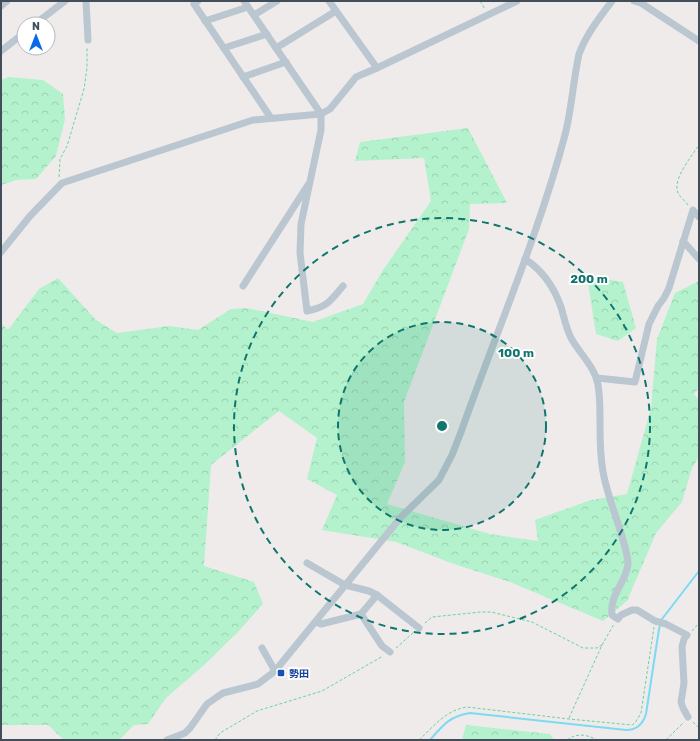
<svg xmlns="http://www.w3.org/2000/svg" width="700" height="741" viewBox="0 0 700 741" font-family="Rubik,'Noto Sans JP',sans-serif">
	<defs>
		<pattern id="forest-crowns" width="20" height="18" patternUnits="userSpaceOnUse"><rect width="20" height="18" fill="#b3f2cc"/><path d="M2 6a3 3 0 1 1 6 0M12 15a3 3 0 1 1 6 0" fill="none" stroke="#9bd1b1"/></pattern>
	</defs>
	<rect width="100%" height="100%" fill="#efebeb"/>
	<g fill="url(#forest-crowns)">
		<path d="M 9,77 L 43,80 L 63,94 L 65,119 L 56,156 L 36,179 L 16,180 L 1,185 L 1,80 Z"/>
		<path d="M 468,128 L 507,203 L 470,204 L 469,229 L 404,402 L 405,462 L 387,504 L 490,534 L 538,541 L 535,520 L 591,500 L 627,494 L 651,408 L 657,339 L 675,293 L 699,281 L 699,388 L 694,394 L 699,400 L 699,457 L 692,468 L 682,502 L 656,533 L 627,601 L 603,621 L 510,582 L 454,564 L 396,542 L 322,530 L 337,495 L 307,479 L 317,438 L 279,411 L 211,465 L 204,566 L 254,582 L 263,604 L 238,632 L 203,666 L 166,698 L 148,724 L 134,725 L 119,740 L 64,740 L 48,725 L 1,725 L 1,323 L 8,330 L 39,289 L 58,278 L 96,320 L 117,333 L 169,326 L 198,330 L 231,309 L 247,308 L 313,322 L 363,304 L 383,270 L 431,201 L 424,158 L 355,161 L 360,142 Z"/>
		<path d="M 587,276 L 623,282 L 636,328 L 618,341 L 596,334 Z"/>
		<path d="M 466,725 L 550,734 L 554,740 L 462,740 Z"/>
	</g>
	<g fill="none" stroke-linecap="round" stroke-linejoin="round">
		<path stroke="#7cdaf3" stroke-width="2" d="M 430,740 C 443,725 450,716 470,713 L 626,730 C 637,730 643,724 646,714 L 659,629 L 662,619 L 699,571"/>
		<g stroke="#69d39f" stroke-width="1" stroke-dasharray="3 2" stroke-linecap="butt">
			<path d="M 480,1 L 485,9"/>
			<path d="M 59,177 L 60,159 L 67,146 L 84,89 L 87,68 L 87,47"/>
			<path d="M 688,205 C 685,201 680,197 678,193 C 672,179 692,156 699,145"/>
			<path d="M 425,623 L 432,617 L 481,612 L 491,612 L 532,622 L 583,648 L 597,648 L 602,645"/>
			<path d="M 692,631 L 699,623"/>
			<path d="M 396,648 L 413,633"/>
			<path d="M 569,718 L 602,645 L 614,624"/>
			<path d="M 693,722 L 699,728"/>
			<path d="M 215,740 L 220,733 L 257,711 L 322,691 L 383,656"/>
			<path d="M 419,740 C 434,726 446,710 467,707 L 569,719 L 632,725 L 635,723 L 641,713 L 654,627"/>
			<path d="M 567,740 C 577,733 586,734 597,740"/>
			<path d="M 666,740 L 684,722"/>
		</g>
		<g stroke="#bac6d0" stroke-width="7">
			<path d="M 86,1 L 88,40"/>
			<path d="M 198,1 L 194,4 L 271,118"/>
			<path d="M 244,1 L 321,114 L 321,130 L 301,224 L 300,253 L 307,311 C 328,307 330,301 343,286"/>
			<path d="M 329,1 L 377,68"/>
			<path d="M 634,1 L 641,3 L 699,41"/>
			<path d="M 1,6 L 7,1"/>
			<path d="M 254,15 L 277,1"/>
			<path d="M 205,21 L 248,7"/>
			<path d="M 35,24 L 65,1"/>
			<path d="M 224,48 L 267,34"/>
			<path d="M 276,48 L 336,11"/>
			<path d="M 1,51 L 24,33"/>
			<path d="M 243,77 L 286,62"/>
			<path d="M 683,241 L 699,259"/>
			<path d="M 1,252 L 30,216 L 62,183 L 253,120 L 321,114 L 330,109 L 356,77 L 377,68 L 517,1"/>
			<path d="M 525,259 C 542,270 554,287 561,307 C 564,317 566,328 571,338 C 580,354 595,367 598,385 C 600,396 600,408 600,419 C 600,440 600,464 606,485 C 611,504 618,522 623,540 C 625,548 628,556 628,564 C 627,581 609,595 612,615 L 618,619 L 621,615 L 632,610 L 637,610 L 655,621 L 666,624 L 687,635 L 684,639 L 682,647 L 684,683 L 681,702 L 683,708 L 688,717"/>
			<path d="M 243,286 L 308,185"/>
			<path d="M 597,378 L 635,382 L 649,324 L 658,306 L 664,298 L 669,288 L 693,210 L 699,217"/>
			<path d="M 307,563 L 345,585 L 369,591 L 377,595 L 419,628"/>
			<path d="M 361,614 L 382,646 L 390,652"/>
			<path d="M 316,622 L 321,624 L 361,614 L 377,595"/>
			<path d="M 262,648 L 275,671"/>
			<path d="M 167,740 L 185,733 L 190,728 L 207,704 L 217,697 L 223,693 L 258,684 L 275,671 L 401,517 L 439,480 L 452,455 L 461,432 C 496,333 538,236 565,135 C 572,108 573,81 579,54 C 586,35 599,18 612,1"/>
		</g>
	</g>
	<circle cx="442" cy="426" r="104" fill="#0f766e" fill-opacity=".12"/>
	<g fill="none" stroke="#0f766e" stroke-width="2" stroke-dasharray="7 5">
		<circle cx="442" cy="426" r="104"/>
		<circle cx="442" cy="426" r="208"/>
	</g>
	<rect fill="#1a4fb4" stroke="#fff" stroke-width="1.5" x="277" y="669" width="8" height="8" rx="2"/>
	<g text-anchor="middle" stroke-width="4" stroke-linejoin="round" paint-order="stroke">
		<g font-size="10" font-weight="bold" fill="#164399" stroke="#fff" text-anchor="start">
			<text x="289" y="677">勢田</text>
		</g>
	</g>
	<circle cx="442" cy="426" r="6" fill="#0f766e" stroke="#fff" stroke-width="2"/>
	<g font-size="12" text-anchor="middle" font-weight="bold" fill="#0f766e" stroke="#fff" stroke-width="4" stroke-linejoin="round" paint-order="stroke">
		<text x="589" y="283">200 m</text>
		<text x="516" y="357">100 m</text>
	</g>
	<rect width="700" height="741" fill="none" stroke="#424f5a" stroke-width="4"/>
	<g transform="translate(36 36)"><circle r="19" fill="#ffffff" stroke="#b3b9bd"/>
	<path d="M0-3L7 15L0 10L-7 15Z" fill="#086aeb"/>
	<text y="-6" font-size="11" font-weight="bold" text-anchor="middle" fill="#424f5a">N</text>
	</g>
</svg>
